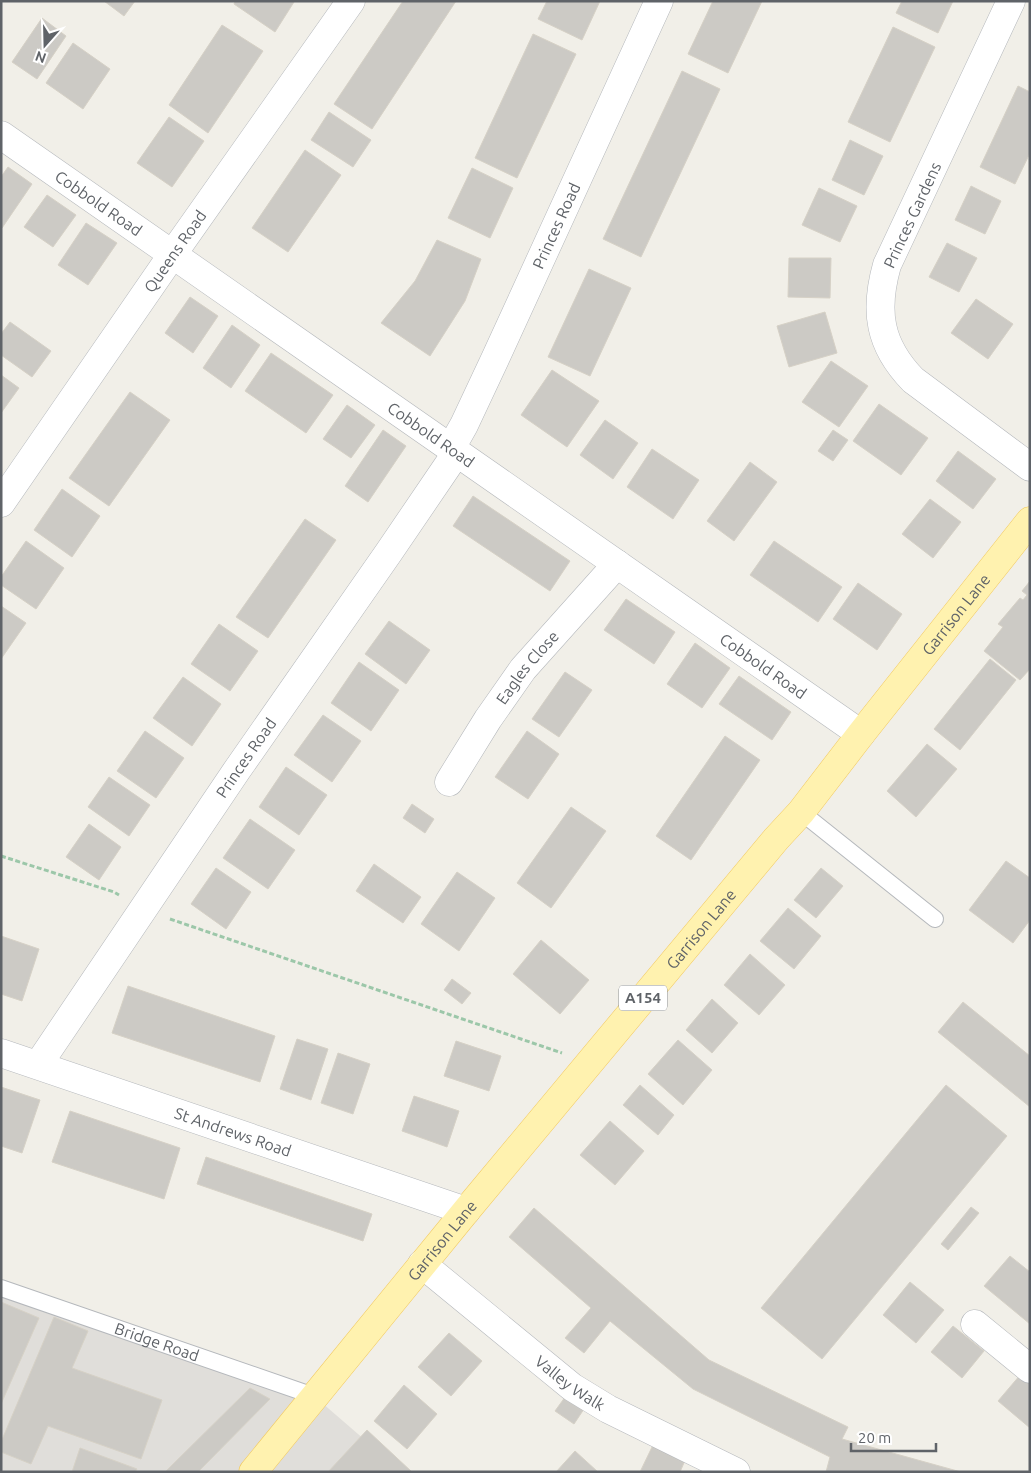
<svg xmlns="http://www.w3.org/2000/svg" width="1031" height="1473" viewBox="0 0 1031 1473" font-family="Ubuntu,sans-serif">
	<rect width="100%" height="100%" fill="#f1efe8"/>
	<path fill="#e0deda" d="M 1,1288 L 314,1396 L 402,1472 L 1,1472 Z"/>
	<g fill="#cccac5" stroke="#d6d1c6">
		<path d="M 104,1 L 135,1 L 124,16 Z"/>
		<path d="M 235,1 L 292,1 L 294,2 L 275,32 L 234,4 Z"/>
		<path d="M 403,1 L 456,1 L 372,129 L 334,104 Z"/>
		<path d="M 547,1 L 600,1 L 582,40 L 538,19 Z"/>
		<path d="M 713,1 L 762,1 L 728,73 L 688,54 Z"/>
		<path d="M 902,1 L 953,1 L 938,33 L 896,13 Z"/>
		<path d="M 42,18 L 66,36 L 37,79 L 12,62 Z"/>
		<path d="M 222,25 L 263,51 L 208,133 L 169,105 Z"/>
		<path d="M 893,27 L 935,47 L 890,142 L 848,122 Z"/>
		<path d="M 533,34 L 576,54 L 517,178 L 475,158 Z"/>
		<path d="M 73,43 L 110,69 L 83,109 L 46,83 Z"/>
		<path d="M 682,71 L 720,89 L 641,257 L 603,239 Z"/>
		<path d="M 1018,86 L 1030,92 L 1030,153 L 1015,184 L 980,167 Z"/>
		<path d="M 329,112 L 371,140 L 353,167 L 311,140 Z"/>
		<path d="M 169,117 L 204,141 L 172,187 L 137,163 Z"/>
		<path d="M 850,140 L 883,156 L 864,195 L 832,180 Z"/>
		<path d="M 305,150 L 341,175 L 288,252 L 252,228 Z"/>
		<path d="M 8,167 L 32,184 L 2,228 L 1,227 L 1,177 Z"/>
		<path d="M 472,168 L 513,188 L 490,238 L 448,218 Z"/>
		<path d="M 971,186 L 1001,201 L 985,234 L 955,220 Z"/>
		<path d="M 819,188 L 857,206 L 840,242 L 802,225 Z"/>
		<path d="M 47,195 L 76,215 L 53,247 L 24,227 Z"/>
		<path d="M 86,223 L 117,243 L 88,285 L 58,265 Z"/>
		<path d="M 437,240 L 481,259 L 465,301 L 430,356 L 381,323 L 415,281 Z"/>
		<path d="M 947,243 L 977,258 L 959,292 L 929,277 Z"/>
		<path d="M 789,258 L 831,258 L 830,298 L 788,297 Z"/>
		<path d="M 589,269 L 631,288 L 590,376 L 548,357 Z"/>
		<path d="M 190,297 L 218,316 L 193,353 L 165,333 Z"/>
		<path d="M 976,299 L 1013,324 L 988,359 L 951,333 Z"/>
		<path d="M 825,312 L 837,353 L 789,367 L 777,326 Z"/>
		<path d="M 10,322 L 51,351 L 32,377 L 1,355 L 1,334 Z"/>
		<path d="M 232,325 L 260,345 L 231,388 L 203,368 Z"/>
		<path d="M 271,353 L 333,395 L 306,433 L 245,391 Z"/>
		<path d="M 831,361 L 868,386 L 839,427 L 802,402 Z"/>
		<path d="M 552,370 L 599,401 L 567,447 L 521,415 Z"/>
		<path d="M 1,375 L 19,388 L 1,413 Z"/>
		<path d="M 130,392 L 170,420 L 109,506 L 69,478 Z"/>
		<path d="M 879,404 L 928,438 L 901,475 L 853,441 Z"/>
		<path d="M 347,405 L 375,425 L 351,458 L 323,439 Z"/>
		<path d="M 605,420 L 638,443 L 613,479 L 580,455 Z"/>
		<path d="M 383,430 L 406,446 L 368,502 L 345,486 Z"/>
		<path d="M 833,430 L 848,440 L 833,461 L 818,451 Z"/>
		<path d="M 652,449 L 699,480 L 673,519 L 627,487 Z"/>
		<path d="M 958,451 L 996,479 L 973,509 L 936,481 Z"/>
		<path d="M 750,462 L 777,482 L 734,541 L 707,521 Z"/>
		<path d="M 62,489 L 100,516 L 72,557 L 34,530 Z"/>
		<path d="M 473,496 L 570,561 L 550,591 L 453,526 Z"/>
		<path d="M 930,499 L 961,522 L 933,558 L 902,534 Z"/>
		<path d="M 305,519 L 336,540 L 268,638 L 236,617 Z"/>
		<path d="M 26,541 L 64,568 L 36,609 L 1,585 L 1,577 Z"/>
		<path d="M 774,541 L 842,587 L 818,622 L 750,575 Z"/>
		<path d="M 1030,581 L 1030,669 L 1020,680 L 984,651 L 1003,627 L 998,624 L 1020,598 L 1023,600 L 1027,595 L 1022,591 Z"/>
		<path d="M 858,583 L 902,614 L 877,650 L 833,619 Z"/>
		<path d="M 626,599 L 675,632 L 654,664 L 604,630 Z"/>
		<path d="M 1,606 L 26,623 L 1,659 Z"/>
		<path d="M 389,621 L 430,650 L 406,684 L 365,654 Z"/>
		<path d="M 219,624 L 258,651 L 230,691 L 191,664 Z"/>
		<path d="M 695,643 L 730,668 L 702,708 L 667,684 Z"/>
		<path d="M 990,659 L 1016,680 L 960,750 L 934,729 Z"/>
		<path d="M 359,662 L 399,690 L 371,731 L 331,703 Z"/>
		<path d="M 565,672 L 592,690 L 559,737 L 532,719 Z"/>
		<path d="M 739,676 L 791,712 L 772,740 L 719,704 Z"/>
		<path d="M 183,677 L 221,704 L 192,746 L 153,718 Z"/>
		<path d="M 323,715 L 361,741 L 332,782 L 294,755 Z"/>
		<path d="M 145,731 L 184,758 L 156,798 L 117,771 Z"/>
		<path d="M 527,731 L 559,754 L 528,799 L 495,777 Z"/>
		<path d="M 725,736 L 760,760 L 691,860 L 656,836 Z"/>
		<path d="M 927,744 L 957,769 L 916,817 L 887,791 Z"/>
		<path d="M 286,767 L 327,795 L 299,835 L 259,807 Z"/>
		<path d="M 109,777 L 150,805 L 129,836 L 88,807 Z"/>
		<path d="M 412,804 L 434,819 L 425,833 L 403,818 Z"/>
		<path d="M 571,807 L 606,831 L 551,908 L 517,883 Z"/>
		<path d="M 250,819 L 295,850 L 268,889 L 223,858 Z"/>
		<path d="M 89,824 L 121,847 L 99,880 L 66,857 Z"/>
		<path d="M 1006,861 L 1030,878 L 1030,920 L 1013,943 L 969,910 Z"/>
		<path d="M 374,864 L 421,897 L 403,923 L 356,891 Z"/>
		<path d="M 216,868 L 251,892 L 226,929 L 191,904 Z"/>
		<path d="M 821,868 L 843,886 L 816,918 L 794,900 Z"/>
		<path d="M 457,872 L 495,898 L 459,951 L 421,924 Z"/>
		<path d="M 788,908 L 821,936 L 794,969 L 760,941 Z"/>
		<path d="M 1,936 L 39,949 L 22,1001 L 1,994 Z"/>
		<path d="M 541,940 L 589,980 L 560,1014 L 513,974 Z"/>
		<path d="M 750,954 L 785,985 L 759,1015 L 724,985 Z"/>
		<path d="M 452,979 L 471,993 L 462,1004 L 444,990 Z"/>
		<path d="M 128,986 L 275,1036 L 260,1082 L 112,1033 Z"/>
		<path d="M 712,999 L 738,1023 L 712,1053 L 686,1030 Z"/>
		<path d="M 963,1002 L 1030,1056 L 1030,1107 L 938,1032 Z"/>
		<path d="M 297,1039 L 328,1049 L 311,1100 L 280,1089 Z"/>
		<path d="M 678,1040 L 712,1070 L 683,1105 L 648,1074 Z"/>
		<path d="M 456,1041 L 501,1056 L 489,1091 L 444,1076 Z"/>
		<path d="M 338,1053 L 370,1064 L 353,1114 L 321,1103 Z"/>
		<path d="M 640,1085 L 674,1115 L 658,1135 L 623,1105 Z"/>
		<path d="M 946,1085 L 1007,1136 L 822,1359 L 761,1308 Z"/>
		<path d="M 1,1087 L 40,1100 L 22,1153 L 1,1146 Z"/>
		<path d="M 414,1096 L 459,1111 L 447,1147 L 402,1131 Z"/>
		<path d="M 70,1111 L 180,1148 L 164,1199 L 52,1162 Z"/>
		<path d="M 610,1121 L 644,1151 L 615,1185 L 580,1155 Z"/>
		<path d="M 206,1157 L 372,1214 L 363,1241 L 197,1184 Z"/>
		<path d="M 971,1207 L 979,1213 L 948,1250 L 941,1244 Z"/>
		<path d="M 534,1208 L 709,1360 L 848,1427 L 842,1439 L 961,1472 L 826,1472 L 830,1457 L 693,1389 L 610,1321 L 584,1353 L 565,1338 L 591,1308 L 509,1237 Z"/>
		<path d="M 1010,1256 L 1030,1272 L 1030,1324 L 984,1286 Z"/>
		<path d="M 910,1282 L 944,1310 L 916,1343 L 883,1315 Z"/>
		<path d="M 1,1302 L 39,1318 L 1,1404 Z"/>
		<path d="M 54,1317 L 88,1331 L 72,1368 L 162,1400 L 141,1459 L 48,1426 L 31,1464 L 1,1452 L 1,1442 Z"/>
		<path d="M 953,1326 L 984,1351 L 962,1378 L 931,1352 Z"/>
		<path d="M 449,1333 L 482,1361 L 451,1396 L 418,1367 Z"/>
		<path d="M 1021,1374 L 1030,1382 L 1030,1428 L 998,1401 Z"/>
		<path d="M 404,1385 L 437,1414 L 407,1449 L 374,1421 Z"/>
		<path d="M 250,1388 L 270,1399 L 198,1472 L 165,1472 Z"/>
		<path d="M 568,1393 L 586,1406 L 574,1424 L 555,1411 Z"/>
		<path d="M 367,1430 L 412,1472 L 328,1472 Z"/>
		<path d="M 654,1443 L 686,1458 L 680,1472 L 640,1472 Z"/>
		<path d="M 80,1448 L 137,1469 L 135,1472 L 72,1472 Z"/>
		<path d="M 575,1451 L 598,1472 L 556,1472 Z"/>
	</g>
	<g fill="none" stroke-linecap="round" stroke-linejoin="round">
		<defs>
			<g id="lane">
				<path d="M 801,812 L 935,919"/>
				<path id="s1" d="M 1,1288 L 314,1396"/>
			</g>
			<g id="street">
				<path d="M 1011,1 L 887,265 C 874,311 879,345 913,380 L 1030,467"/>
				<path id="s2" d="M 1,135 L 861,734"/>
				<path id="s3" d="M 451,448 L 464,425 L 495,359 L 659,1"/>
				<path id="s4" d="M 1,503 L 172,255 L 351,1"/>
				<path id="s5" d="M 449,782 L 488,719 L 523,669 L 617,564"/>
				<path id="s6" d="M 1,1053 L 466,1211"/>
				<path id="s7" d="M 38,1065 L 237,770 L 389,552 L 457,452"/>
				<path id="s8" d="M 422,1264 L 572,1387 L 608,1409 L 736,1472"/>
				<path d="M 975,1324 L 1030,1369"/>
			</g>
			<g id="primary">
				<path id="s9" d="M 253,1472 L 466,1211 L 776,839 L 801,812 L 861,734 L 1030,521"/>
			</g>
		</defs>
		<use href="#lane" stroke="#b5b8bc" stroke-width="18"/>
		<use href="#street" stroke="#b5b8bc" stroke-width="29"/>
		<use href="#primary" stroke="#f2c960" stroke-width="29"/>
		<g stroke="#9cc7a9" stroke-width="3" stroke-dasharray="5 2.5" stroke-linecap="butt">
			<path d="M 1,856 L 114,892 L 119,895"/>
			<path d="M 170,919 L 562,1053"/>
		</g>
		<use href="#lane" stroke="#fff" stroke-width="16"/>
		<use href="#street" stroke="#fff" stroke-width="28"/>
		<use href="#primary" stroke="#fff2af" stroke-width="28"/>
	</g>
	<g text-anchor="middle" stroke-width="5" stroke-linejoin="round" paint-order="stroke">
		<rect fill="#fff" stroke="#8f9295" stroke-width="1" x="619" y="985.5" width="48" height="25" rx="4"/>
		<g font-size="15" font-weight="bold" fill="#5f6368">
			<text x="643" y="1003">A154</text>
		</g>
		<g font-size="16" fill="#5f6368" stroke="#fff">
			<text dy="6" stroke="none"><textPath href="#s2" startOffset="119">Cobbold Road</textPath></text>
			<text transform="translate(912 215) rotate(-65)" y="6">Princes Gardens</text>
			<text dy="6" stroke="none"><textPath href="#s3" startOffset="246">Princes Road</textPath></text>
			<text dy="6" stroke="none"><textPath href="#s4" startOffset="306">Queens Road</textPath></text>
			<text dy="6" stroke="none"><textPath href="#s2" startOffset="524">Cobbold Road</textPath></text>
			<text dy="6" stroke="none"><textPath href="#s9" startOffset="1109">Garrison Lane</textPath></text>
			<text dy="6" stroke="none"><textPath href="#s2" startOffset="929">Cobbold Road</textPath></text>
			<text dy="6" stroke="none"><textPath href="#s5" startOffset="139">Eagles Close</textPath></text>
			<text dy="6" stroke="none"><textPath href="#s7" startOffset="371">Princes Road</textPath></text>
			<text dy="6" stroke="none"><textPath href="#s9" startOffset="704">Garrison Lane</textPath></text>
			<text dy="6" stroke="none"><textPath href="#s6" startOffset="245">St Andrews Road</textPath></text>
			<text dy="6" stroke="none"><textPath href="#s9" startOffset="299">Garrison Lane</textPath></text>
			<text dy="6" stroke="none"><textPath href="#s1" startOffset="165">Bridge Road</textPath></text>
			<text dy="6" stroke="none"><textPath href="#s8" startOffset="190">Valley Walk</textPath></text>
		</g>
	</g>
	<rect width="1031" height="1473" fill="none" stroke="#5f6368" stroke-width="5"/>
	<g transform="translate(45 45) rotate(200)" stroke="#ffffff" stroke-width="4" paint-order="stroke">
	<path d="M0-4L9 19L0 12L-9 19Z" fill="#5f6368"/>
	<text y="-8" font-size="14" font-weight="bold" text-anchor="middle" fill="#5f6368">N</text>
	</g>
	<path d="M851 1443v8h85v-8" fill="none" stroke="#5f6368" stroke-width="2.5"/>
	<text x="858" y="1443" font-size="15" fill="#5f6368" stroke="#ffffff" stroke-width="4" paint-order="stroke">20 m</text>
</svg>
